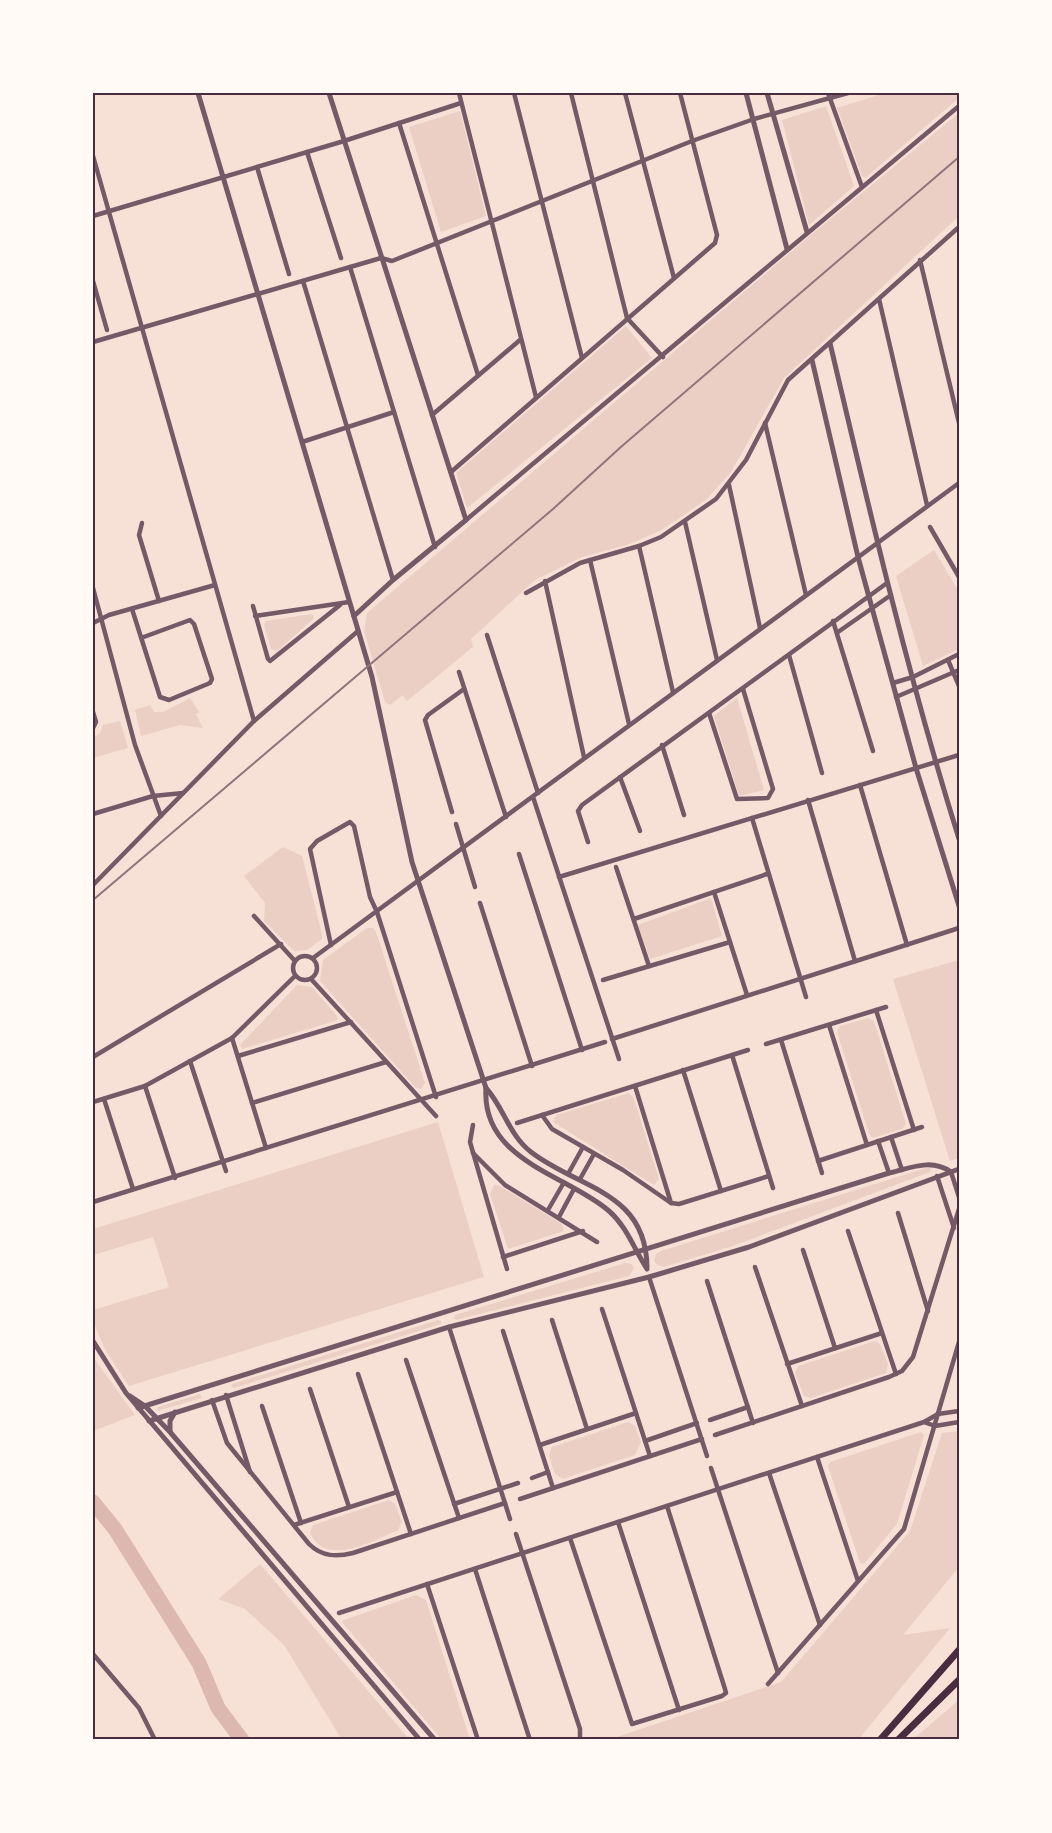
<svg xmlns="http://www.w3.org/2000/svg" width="1052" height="1833" viewBox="0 0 1052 1833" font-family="Roboto,sans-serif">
	<rect width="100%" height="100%" fill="#f7e1d7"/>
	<g fill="#ebcfc5">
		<path d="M 885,93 L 959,93 L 959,98 L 865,178 L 862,176 L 837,108 Z"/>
		<path d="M 826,106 L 854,186 L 809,225 L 782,120 Z"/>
		<path d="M 460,111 L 486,216 L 441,232 L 409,127 Z"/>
		<path d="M 959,113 L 959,216 L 784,378 L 731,472 L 706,500 L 660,531 L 627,545 L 582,557 L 535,580 L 471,639 L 473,647 L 407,701 L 403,695 L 390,705 L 385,702 L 364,631 L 367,613 L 812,234 Z"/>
		<path d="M 626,326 L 652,358 L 467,508 L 456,473 Z"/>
		<path d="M 934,550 L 959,592 L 959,649 L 923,666 L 896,576 Z"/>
		<path d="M 311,614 L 314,616 L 313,619 L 277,651 L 271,649 L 264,625 L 266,621 Z"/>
		<path d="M 190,698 L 199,712 L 196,714 L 203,728 L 180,725 L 141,736 L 135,710 L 150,705 L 154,712 L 163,712 Z"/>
		<path d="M 737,698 L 764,790 L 739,796 L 714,716 Z"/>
		<path d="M 120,721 L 128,748 L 93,758 L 93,738 L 100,733 L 103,725 Z"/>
		<path d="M 283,847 L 302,856 L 322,934 L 322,939 L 307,950 L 294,951 L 264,921 L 265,903 L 244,876 Z"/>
		<path d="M 711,898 L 722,936 L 650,959 L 638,925 Z"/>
		<path d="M 367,928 L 373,928 L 376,932 L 425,1083 L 421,1089 L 416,1088 L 320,981 L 323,960 Z"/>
		<path d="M 959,960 L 959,1158 L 950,1161 L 893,979 Z"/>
		<path d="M 297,985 L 312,987 L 337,1016 L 338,1020 L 242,1049 L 240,1045 Z"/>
		<path d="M 868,1018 L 874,1021 L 906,1124 L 902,1129 L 873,1138 L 869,1134 L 837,1032 L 840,1026 Z"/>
		<path d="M 629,1093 L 634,1099 L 659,1179 L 654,1185 L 553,1122 L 556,1115 Z"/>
		<path d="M 438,1122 L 484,1277 L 129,1386 C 115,1364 93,1337 93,1310 L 169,1287 L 153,1237 L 93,1255 L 93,1229 Z"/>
		<path d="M 929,1167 L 931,1169 L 930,1172 L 733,1246 L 664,1267 L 657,1265 L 654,1261 L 656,1254 L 661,1251 Z"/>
		<path d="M 494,1185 L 498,1185 L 562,1224 L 564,1231 L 508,1249 L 490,1194 Z"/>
		<path d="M 625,1263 L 632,1264 L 634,1268 L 629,1276 L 456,1320 L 454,1319 L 455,1315 Z"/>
		<path d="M 438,1320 L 441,1321 L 441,1324 L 234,1388 L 231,1386 L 232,1384 Z"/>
		<path d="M 875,1341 L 880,1344 L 888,1364 L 886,1373 L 811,1398 L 804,1396 L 795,1373 L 798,1366 Z"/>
		<path d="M 93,1357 L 135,1415 L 93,1431 Z"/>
		<path d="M 200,1394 L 202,1398 L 157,1411 L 158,1407 Z"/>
		<path d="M 628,1422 L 635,1426 L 641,1442 L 635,1455 L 563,1479 L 555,1474 L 549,1456 L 552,1447 Z"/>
		<path d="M 959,1431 L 959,1567 L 903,1635 L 950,1628 L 858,1740 L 608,1740 L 781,1682 L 910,1531 L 942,1433 Z"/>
		<path d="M 921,1432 L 924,1435 L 897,1524 L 864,1564 L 860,1563 L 828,1466 L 830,1462 Z"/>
		<path d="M 389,1500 L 395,1504 L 402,1522 L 398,1530 C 373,1541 326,1568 310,1533 L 313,1525 Z"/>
		<path d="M 260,1564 L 410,1740 L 342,1740 L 284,1645 L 245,1609 L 218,1599 Z"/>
		<path d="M 416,1595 L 426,1600 L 470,1740 L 442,1740 L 341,1621 Z"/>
		<path d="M 959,1700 L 959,1740 L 913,1740 L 918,1735 Z"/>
	</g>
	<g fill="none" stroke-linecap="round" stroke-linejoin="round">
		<path stroke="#dcb8b0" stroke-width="15" d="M 93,1502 L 115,1529 L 199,1663 L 218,1708 L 242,1740"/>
		<g stroke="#755966" stroke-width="4.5">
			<path d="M 459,93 L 536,397"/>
			<path d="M 514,93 L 582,358"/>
			<path d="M 571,93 L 627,318 L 663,357"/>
			<path d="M 625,93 L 674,278"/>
			<path d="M 828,93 L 862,187"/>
			<path d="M 399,123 L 478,375"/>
			<path d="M 307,152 L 341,258"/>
			<path d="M 93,156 L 254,721"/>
			<path d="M 257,167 L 289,274"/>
			<path d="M 93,216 L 344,141 L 461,103"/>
			<path d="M 920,260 L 959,423"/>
			<path d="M 350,267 L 435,547"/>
			<path d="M 93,281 L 107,330"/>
			<path d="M 303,281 L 393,580"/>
			<path d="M 879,299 L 927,505"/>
			<path d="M 93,342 L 381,258 L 392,261 L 692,141 L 754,119 L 848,93"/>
			<path d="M 432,415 L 520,340"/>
			<path d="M 765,423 L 806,595"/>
			<path d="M 302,442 L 394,412"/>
			<path d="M 451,472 L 715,243 L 717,235 L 680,93"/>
			<path d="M 729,485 L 760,628"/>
			<path d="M 466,520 L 959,106"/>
			<path d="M 685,522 L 717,660"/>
			<path d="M 142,523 L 139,535 L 159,601"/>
			<path d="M 930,527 L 959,577"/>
			<path d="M 639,546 L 673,692"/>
			<path d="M 590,560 L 629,724"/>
			<path d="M 545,581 L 584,757"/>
			<path d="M 93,588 L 135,745 L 161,816"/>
			<path d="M 526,593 L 580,563 L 639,546 L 661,537 L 716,499 L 746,460 L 788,380 L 959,227"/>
			<path d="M 253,606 L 268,659 L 270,661 L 340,605"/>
			<path d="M 132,609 L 160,697 L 169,700 L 210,683 L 212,679 L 194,624 L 190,620 L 141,638"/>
			<path d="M 255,616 L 349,602"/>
			<path d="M 833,621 L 873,751"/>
			<path d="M 93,623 L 109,615 L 215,585"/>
			<path d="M 838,632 L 891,595"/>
			<path d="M 487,635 L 538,793"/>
			<path d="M 789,655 L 822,773"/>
			<path d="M 948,660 L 959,686"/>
			<path d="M 459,672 L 506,817"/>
			<path d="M 893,683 L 913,677 L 959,654"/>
			<path d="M 896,697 L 959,670"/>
			<path d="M 93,712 L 96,722 L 93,728"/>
			<path d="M 709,713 L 737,799 L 768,798 L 773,789 L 743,689"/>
			<path d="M 662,745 L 684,815"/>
			<path d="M 620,777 L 640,831"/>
			<path d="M 860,785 L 907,945"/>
			<path d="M 533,797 L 619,1059"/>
			<path d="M 808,800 L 855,961"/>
			<path d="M 452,812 L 425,720 L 428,715 L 464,689"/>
			<path d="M 93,814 L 153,796 L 183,793"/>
			<path d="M 752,818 L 806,997"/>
			<path d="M 456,824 L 475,887"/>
			<path d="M 588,842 L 578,811 L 582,805 L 887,583"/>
			<path d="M 519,854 L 582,1050"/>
			<path d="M 616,867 L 649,966"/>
			<path d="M 559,877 L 959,755"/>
			<path d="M 93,885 L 254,721 L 358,631"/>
			<path d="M 714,892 L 747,995"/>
			<path d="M 480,903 L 532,1066"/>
			<path d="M 254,916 L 295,961"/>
			<path d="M 634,919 L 767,874"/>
			<path d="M 331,945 L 310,849 L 317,841 L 350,822 L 354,826 L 370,897 L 377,912 L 436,1097"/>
			<circle cx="305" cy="968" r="12"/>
			<path d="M 313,958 L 959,483"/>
			<path d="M 311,979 L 436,1116"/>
			<path d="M 603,980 L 730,942"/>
			<path d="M 876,1010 L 914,1130"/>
			<path d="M 829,1025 L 867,1145"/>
			<path d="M 232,1038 L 266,1148"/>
			<path d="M 612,1039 L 959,928"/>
			<path d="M 781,1040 L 822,1173"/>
			<path d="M 766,1044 L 886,1007"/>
			<path d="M 732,1055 L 773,1188"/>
			<path d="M 238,1056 L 351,1022"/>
			<path d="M 93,1057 L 281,944"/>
			<path d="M 190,1061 L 226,1171"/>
			<path d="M 683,1070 L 721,1191"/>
			<path d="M 145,1086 L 175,1178"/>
			<path d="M 635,1086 L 671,1203"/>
			<path d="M 104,1099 L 133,1189"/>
			<path d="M 93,1102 L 145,1086 L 232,1038 L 295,976"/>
			<path d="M 252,1103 L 386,1062"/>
			<path d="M 542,1115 L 552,1129 L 623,1170 L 671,1203 L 679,1204 L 769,1176"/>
			<path d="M 517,1123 L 748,1050"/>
			<path d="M 473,1125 L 470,1142 L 507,1269"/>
			<path d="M 891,1137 L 902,1170"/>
			<path d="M 878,1141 L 889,1173"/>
			<path d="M 473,1153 L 505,1185 L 597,1242"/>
			<path d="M 818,1161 L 922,1127"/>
			<path d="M 951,1172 L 959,1197"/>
			<path d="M 568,1174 L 583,1147"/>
			<path d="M 937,1176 L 954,1228"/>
			<path d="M 580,1179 L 594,1154"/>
			<path d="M 93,1202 L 605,1042"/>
			<path d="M 548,1210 L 563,1184"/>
			<path d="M 898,1213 L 928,1311"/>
			<path d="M 559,1217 L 574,1189"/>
			<path d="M 848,1231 L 896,1374"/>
			<path d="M 803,1250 L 835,1348"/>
			<path d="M 503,1257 L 583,1231"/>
			<path d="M 755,1267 L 802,1406"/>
			<path d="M 649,1277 L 707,1456"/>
			<path d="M 707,1281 L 753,1423"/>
			<path d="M 602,1309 L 650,1456"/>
			<path d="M 552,1320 L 587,1429"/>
			<path d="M 449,1327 L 510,1519"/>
			<path d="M 503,1331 L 553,1488"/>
			<path d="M 406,1360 L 459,1518"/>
			<path d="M 787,1364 L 882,1333"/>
			<path d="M 358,1374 L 411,1534"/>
			<path d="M 310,1389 L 349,1507"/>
			<path d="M 226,1395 L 250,1472"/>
			<path d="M 212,1400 L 227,1443 L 309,1544 C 322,1557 337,1557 353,1553 L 505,1503"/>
			<path d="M 262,1406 L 301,1523"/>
			<path d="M 710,1420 L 748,1407"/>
			<path d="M 924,1422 L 935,1426 L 959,1422"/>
			<path d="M 715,1435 L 889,1377 L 902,1371 L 913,1357 L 959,1209"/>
			<path d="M 645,1441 L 697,1423"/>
			<path d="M 540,1445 L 636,1413"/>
			<path d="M 817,1457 L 858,1581"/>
			<path d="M 711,1468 L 778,1673"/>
			<path d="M 769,1473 L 820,1625"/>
			<path d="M 532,1478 L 548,1472"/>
			<path d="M 520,1499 L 702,1439"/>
			<path d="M 454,1504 L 518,1483"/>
			<path d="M 618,1522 L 679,1710"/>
			<path d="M 294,1525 L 397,1492"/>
			<path d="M 516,1534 L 580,1729 L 580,1740"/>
			<path d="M 570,1538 L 632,1724 L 722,1696 L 726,1693 L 725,1689 L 667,1506"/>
			<path d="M 475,1569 L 530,1740"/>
			<path d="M 427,1584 L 478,1740"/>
			<path d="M 339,1613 L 924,1422 L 938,1414 L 959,1411"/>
			<path d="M 93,1654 L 139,1708 L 155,1740"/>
			<path d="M 768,1684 L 904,1529 L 959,1342"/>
		</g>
		<g stroke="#755966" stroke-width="5">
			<path d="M 198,93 L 372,677 L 412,862 L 486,1088 C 481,1161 568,1175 609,1211 C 627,1227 634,1249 647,1269"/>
			<path d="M 329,93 L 466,520 L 393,580 L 354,616"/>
			<path d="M 746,93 L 787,249"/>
			<path d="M 767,93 L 807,232"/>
			<path d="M 830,343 C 869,509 908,676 959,839"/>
			<path d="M 812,360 L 858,557 L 916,768 L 959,906"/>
			<path d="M 486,1088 C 504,1108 509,1135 531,1152 C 579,1189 646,1191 647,1267"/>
			<path d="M 93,1341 L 126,1393 L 420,1740"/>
			<path d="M 130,1396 L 145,1406 L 170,1432 L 435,1740"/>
			<path d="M 138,1408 L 889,1173 C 911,1168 931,1158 951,1172"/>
			<path d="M 149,1421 L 449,1327 L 649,1277 L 749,1247 L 959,1169"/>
			<path d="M 170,1431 L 170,1421 L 175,1412"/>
		</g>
		<g stroke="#4a2c40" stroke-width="7">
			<path d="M 880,1740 L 959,1650"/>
			<path d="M 898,1740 L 959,1680"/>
		</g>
		<path stroke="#8f747c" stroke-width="2" d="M 93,900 L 553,509 L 622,446 L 959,157"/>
	</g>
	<rect width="1052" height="1833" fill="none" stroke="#fffaf5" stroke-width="189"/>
	<rect x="94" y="94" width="864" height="1644" fill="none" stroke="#4a2c40" stroke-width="2"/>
</svg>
